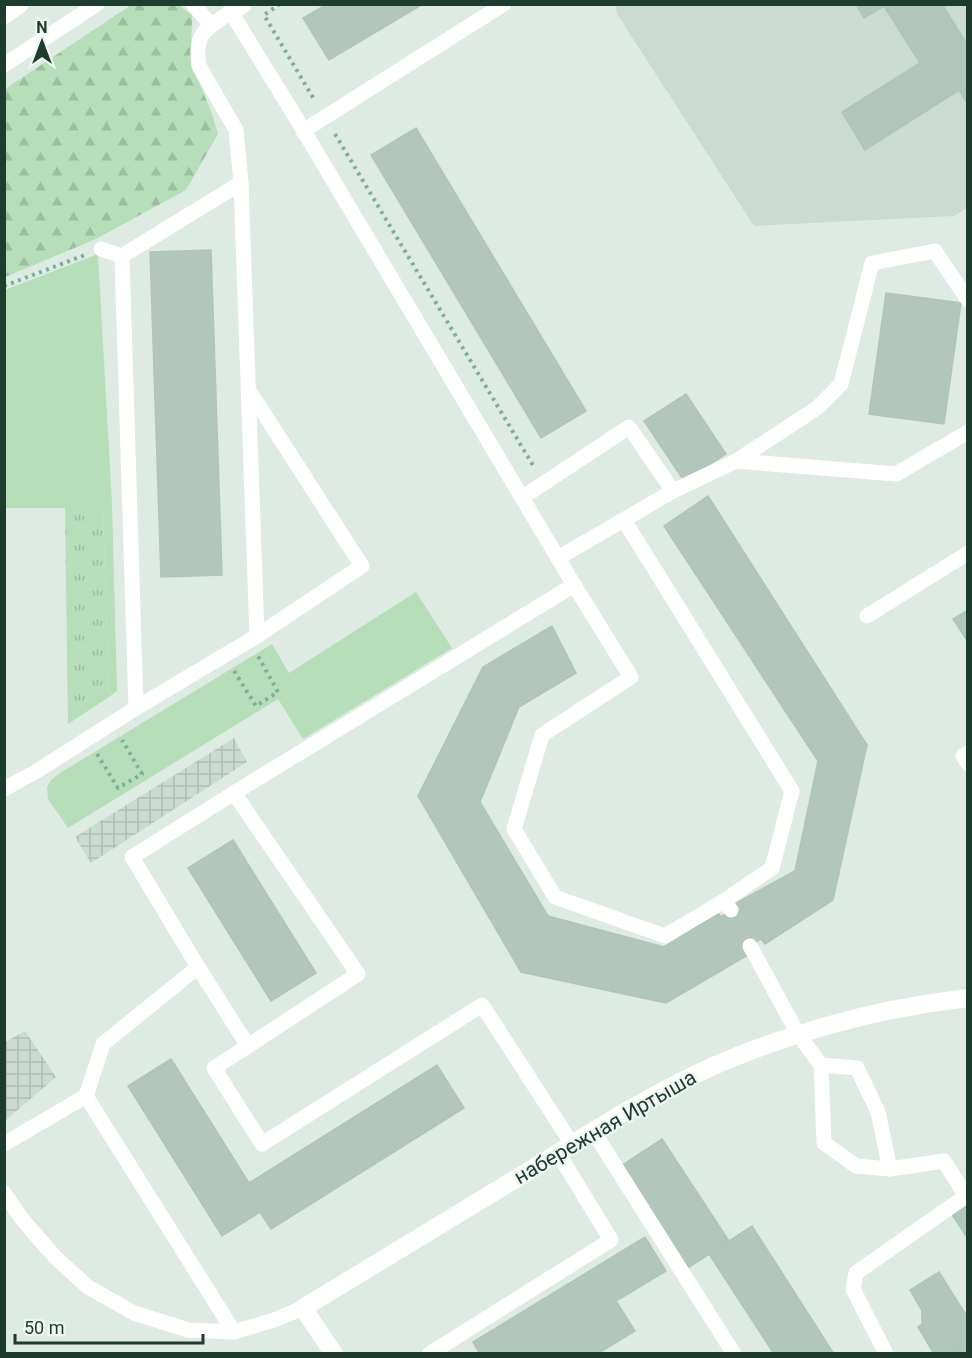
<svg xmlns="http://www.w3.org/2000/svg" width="972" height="1358" viewBox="0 0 972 1358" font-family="Roboto,sans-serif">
	<defs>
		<pattern id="industrial-grid" width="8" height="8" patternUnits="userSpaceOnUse" patternTransform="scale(1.5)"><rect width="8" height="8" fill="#ccdbd1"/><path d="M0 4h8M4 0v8" fill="none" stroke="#afbdb4"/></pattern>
		<pattern id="forest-firs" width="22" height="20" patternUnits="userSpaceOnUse" patternTransform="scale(1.5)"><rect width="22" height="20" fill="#b5deb9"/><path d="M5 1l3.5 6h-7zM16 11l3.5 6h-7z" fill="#9bbf9f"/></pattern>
		<pattern id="park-tufts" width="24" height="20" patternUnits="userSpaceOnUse" patternTransform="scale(1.5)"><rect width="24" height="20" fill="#b5deb9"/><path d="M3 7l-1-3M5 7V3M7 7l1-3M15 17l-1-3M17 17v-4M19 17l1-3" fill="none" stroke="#9bbf9f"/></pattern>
	</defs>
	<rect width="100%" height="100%" fill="#deebe3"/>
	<path fill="#ccdbd1" d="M 615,5 L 967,5 L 967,208 L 954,216 L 754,226 L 617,14 Z"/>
	<g fill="url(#industrial-grid)">
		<path d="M 234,738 L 247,762 L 91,863 L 75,837 Z"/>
		<path d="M 25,1031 L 56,1077 L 6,1120 L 4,1117 L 5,1042 Z"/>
	</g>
	<g fill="#b5deb9">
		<path d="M 98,254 L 112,504 L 117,691 L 109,697 L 103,508 L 5,508 L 5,290 Z"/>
		<path d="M 416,592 L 452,648 L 303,739 L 278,699 L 68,828 L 48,799 L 47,787 L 51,780 L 60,773 L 272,644 L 289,673 Z"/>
	</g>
	<path fill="url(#forest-firs)" d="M 131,5 L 179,5 L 192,15 L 191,63 L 211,111 L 218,134 L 186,190 L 96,239 L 5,277 L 5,89 Z"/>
	<path fill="url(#park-tufts)" d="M 65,508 L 103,508 L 109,697 L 68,724 Z"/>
	<g fill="#b3c6bb" stroke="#b0c5b8" stroke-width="1.5">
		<path d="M 327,4 L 423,4 L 329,60 L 303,18 Z"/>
		<path d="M 856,4 L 942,4 L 968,46 L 968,104 L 959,90 L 865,150 L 842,112 L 920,63 L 884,6 L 864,18 Z"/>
		<path d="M 416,128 L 586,411 L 541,438 L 371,155 Z"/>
		<path d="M 211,250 L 222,575 L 161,577 L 150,252 Z"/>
		<path d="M 886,293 L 961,303 L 944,424 L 869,414 Z"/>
		<path d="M 686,394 L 726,454 L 684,481 L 644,421 Z"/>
		<path d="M 708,496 L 867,745 L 833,900 L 765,944 L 761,939 L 745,950 L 748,955 L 666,1003 L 521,972 L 418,796 L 483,667 L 552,626 L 576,673 L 519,707 L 480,802 L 548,916 L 664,947 L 718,913 L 721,917 L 738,906 L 736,903 L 795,871 L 818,761 L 664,526 Z"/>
		<path d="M 968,610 L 968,642 L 953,619 Z"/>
		<path d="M 233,840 L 316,973 L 271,1001 L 188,868 Z"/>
		<path d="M 171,1059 L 249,1183 L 437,1065 L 464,1108 L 271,1229 L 260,1212 L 222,1236 L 128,1086 Z"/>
		<path d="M 662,1139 L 729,1241 L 688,1268 L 621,1166 Z"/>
		<path d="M 968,1203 L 968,1239 L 951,1213 Z"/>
		<path d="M 752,1226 L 834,1354 L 774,1354 L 709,1254 Z"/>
		<path d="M 645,1237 L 666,1271 L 616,1301 L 635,1331 L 597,1354 L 480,1354 L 473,1342 Z"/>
		<path d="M 939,1272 L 966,1315 L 968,1314 L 968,1340 L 946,1354 L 934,1354 L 918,1327 L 922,1324 L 922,1311 L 910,1290 Z"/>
		<path d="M 968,1340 L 968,1354 L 946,1354 Z"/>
	</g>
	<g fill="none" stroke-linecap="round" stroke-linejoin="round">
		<g stroke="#7cb197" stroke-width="4" stroke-dasharray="3 4.5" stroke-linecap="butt">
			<path d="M 280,4 L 264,15 L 315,101"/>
			<path d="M 335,134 L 534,467"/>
			<path d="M 4,286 L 85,255"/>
			<path d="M 234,671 L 256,706 L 278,692 L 258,656"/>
			<path d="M 97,754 L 118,788 L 142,774 L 122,740"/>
		</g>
		<g stroke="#fff" stroke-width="15">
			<path d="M 193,4 L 211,25"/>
			<path d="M 4,65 L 97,4"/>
			<path d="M 303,131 L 504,4"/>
			<path d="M 101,249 L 122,256"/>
			<path d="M 250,392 L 362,566 L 257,636"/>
			<path d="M 736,461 L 817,408 L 841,384 L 872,263 L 935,251 L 968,300"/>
			<path d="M 523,497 L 629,427 L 673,491"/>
			<path d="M 624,520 L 792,791 L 772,868 L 724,901 L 731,910"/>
			<path d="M 558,558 L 673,491 L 736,461 L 896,474 L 968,432"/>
			<path d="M 574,585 L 631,677 L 542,735 L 514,829 L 555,897 L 665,936 L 724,901"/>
			<path d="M 867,616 L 968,553"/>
			<path d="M 136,708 L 257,636 L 241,183"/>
			<path d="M 968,753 L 963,756 L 968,764"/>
			<path d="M 4,789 L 37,771 L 136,708 L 122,256 L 241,183 L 236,130 L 199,66 C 194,32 206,29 231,12 L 293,113 L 574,585 L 234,793 L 358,974 L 248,1046 L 198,967 L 103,1044 L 86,1096 L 4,1144"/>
			<path d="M 750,946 L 798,1034 L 821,1065 L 824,1143 L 856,1166 L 890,1169 L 944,1161 L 966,1196 L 856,1273 L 853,1289 L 886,1354"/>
			<path d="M 198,967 L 132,857 L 234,793"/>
			<path d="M 248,1046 L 214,1068 L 262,1144 L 482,1005 L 572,1144"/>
			<path d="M 821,1065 L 857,1068 L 878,1112 L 890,1169"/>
			<path d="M 86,1096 L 234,1332"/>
			<path d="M 593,1131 L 734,1354"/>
			<path d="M 4,1193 L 22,1219 L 55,1257 L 88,1287 L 134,1313 L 188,1330 L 234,1332 L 274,1320 L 303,1308"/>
			<path d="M 429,1354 L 611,1240 L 558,1153"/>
		</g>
		<g stroke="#fff" stroke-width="18">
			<path d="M 231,12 L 243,4"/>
			<path d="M 334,1354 L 303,1308 C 379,1262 455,1215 532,1169 C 593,1131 652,1093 718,1064 C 798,1030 881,1008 968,998"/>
		</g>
		<path stroke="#fff" stroke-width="18" d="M 4,15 L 20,4"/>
	</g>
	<g text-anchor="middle" stroke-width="4.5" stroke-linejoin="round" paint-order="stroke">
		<g font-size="21" fill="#1e3c2e" stroke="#eff7f1">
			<text transform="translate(605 1127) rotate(-30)" y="7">набережная Иртыша</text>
		</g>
	</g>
	<rect width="972" height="1358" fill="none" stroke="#1e3c2e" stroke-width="12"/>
	<g transform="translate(42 42)" stroke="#eff7f1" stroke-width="4.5" paint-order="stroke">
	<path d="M0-4.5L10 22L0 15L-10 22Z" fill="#1e3c2e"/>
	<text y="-9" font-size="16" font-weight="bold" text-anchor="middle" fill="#1e3c2e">N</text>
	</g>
	<path d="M15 1334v9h188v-9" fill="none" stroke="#1e3c2e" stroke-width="3"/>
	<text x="24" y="1334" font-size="18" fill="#1e3c2e" stroke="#eff7f1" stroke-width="4.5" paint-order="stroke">50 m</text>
</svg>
